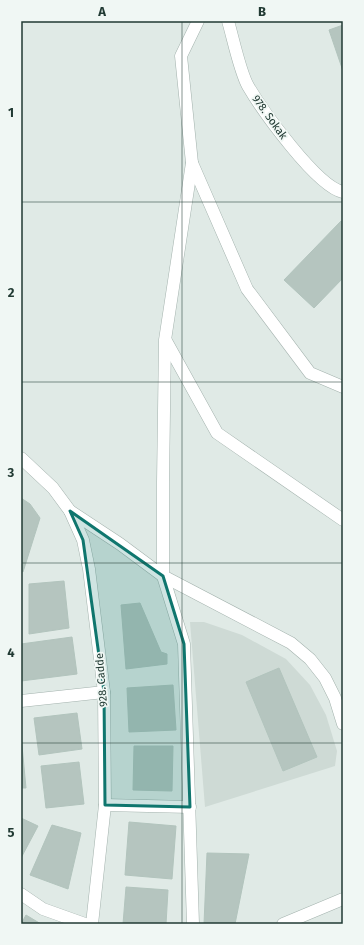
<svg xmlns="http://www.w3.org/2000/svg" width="364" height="945" viewBox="0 0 364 945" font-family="'Fira Sans',sans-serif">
	<rect width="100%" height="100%" fill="#e0eae6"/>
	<path fill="#cedad5" d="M 190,622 L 204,622 L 242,635 L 286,659 L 310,685 L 326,715 L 337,751 L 335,766 L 205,807 Z"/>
	<g fill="#b5c5bf" stroke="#b2c4bd">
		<path d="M 343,25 L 343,71 L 329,30 Z"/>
		<path d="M 341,221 L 343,222 L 343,278 L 314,308 L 284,280 Z"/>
		<path d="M 21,498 L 30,504 L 40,518 L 23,572 L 21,571 Z"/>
		<path d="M 64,581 L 69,628 L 29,634 L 29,584 Z"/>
		<path d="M 140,603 L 161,652 L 167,654 L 167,664 L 126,669 L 121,605 Z"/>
		<path d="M 72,637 L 77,674 L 21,681 L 21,644 Z"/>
		<path d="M 279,668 L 317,757 L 283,771 L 246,682 Z"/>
		<path d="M 173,685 L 176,730 L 129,732 L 127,688 Z"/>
		<path d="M 77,713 L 82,749 L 39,755 L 34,718 Z"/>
		<path d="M 21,735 L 26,788 L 21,788 Z"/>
		<path d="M 134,746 L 173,746 L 172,791 L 133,790 Z"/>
		<path d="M 79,762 L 84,804 L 46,808 L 41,766 Z"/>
		<path d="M 21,818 L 38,826 L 21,858 Z"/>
		<path d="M 129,822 L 176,826 L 172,879 L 125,875 Z"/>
		<path d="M 52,825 L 81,833 L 68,889 L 30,875 Z"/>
		<path d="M 207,853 L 249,854 L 235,924 L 204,924 Z"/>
		<path d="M 126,887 L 168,890 L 166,924 L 123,924 Z"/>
		<path d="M 26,915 L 41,924 L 21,924 Z"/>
	</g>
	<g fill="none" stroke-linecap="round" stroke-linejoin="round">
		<defs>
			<g id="minor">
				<path d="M 228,21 C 233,38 240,72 248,86 C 262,110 317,187 343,192"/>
				<path d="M 192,163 L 247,289 L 310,373 L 343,387"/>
				<path d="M 166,341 L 217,433 L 343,520"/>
				<path d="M 21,458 L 53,488 L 70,511 L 83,540 L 89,569 L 104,692 L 105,805 L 92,924"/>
				<path d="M 70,511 L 120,544 L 163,576 L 291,643 L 310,659 L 325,678 L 335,698 L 343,724"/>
				<path d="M 21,701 L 104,692"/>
				<path d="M 105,805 L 190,807"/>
				<path d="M 21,894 L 43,909 L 85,924"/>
				<path d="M 193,924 L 184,644 L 163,576 L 163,482 L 165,340 L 192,163 L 181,56 L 198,21"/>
				<path d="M 283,924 L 343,899"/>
			</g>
		</defs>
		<use href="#minor" stroke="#a3b2ad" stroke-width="13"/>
		<use href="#minor" stroke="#fff" stroke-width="12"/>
	</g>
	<path fill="#0f766e" fill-opacity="0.2" stroke="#0f766e" stroke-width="3" stroke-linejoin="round" d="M 70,511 L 163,576 L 184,644 L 190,807 L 105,805 L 104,692 L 83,540 Z"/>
	<path fill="none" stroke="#213a33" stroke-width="1" stroke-opacity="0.55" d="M 182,21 L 182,924M 21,202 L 343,202M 21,382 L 343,382M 21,563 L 343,563M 21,743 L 343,743"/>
	<g text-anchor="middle" stroke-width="3.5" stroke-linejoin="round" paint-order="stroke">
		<g font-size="11" fill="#213a33" stroke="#f0f7f4">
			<text transform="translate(270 117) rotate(54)" y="4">978. Sokak</text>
			<text transform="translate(101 680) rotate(-95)" y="4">928. Cadde</text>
		</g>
	</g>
	<rect width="364" height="945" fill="none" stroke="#f0f7f4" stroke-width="44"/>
	<rect x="22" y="22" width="320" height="901" fill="none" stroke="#213a33" stroke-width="1.5"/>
	<g font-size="13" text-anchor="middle" font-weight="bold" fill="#213a33">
		<text x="102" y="16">A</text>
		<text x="262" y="16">B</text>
		<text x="11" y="117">1</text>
		<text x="11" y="297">2</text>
		<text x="11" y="477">3</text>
		<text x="11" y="657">4</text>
		<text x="11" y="837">5</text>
	</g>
</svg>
